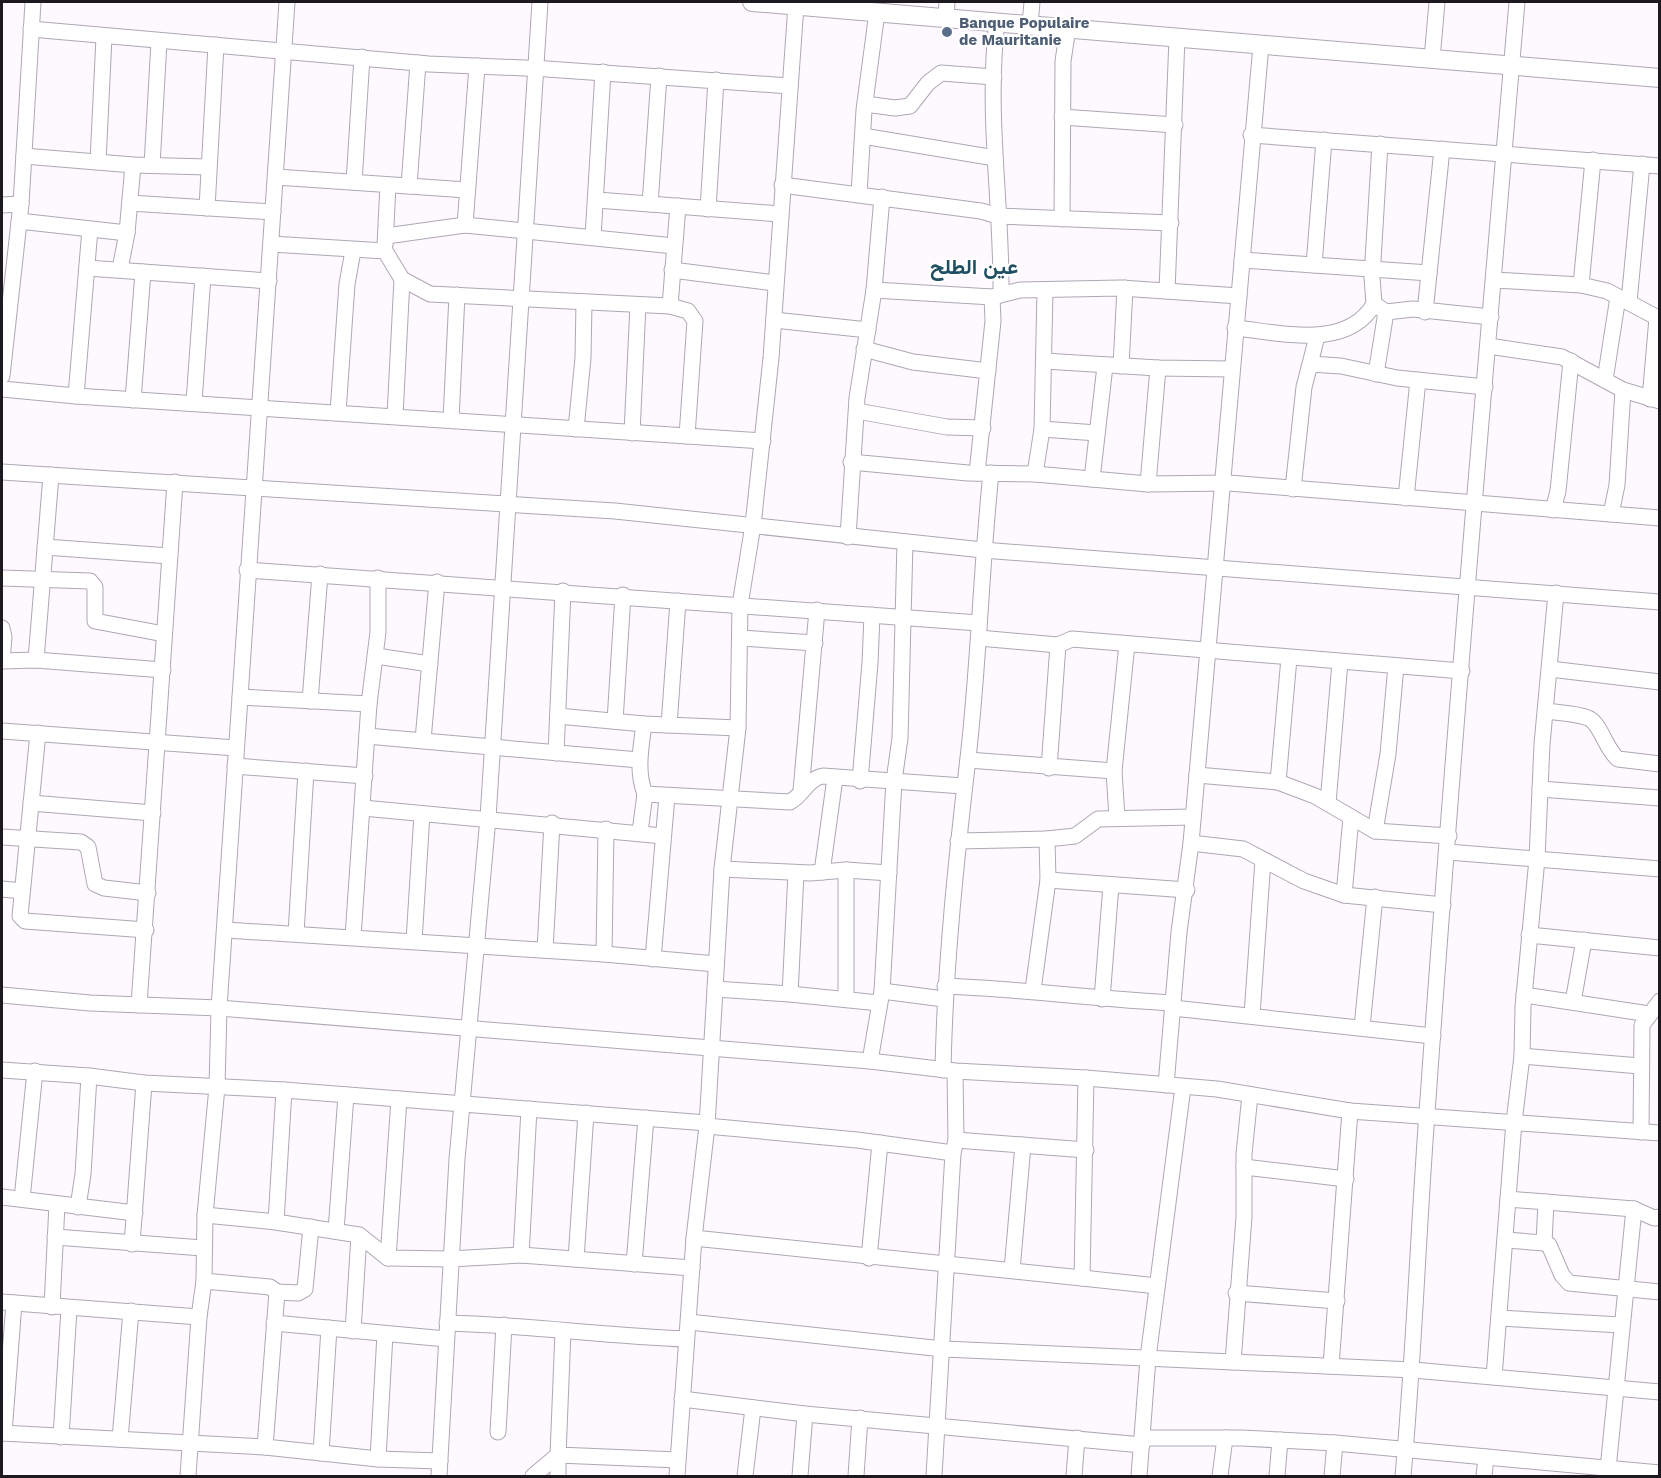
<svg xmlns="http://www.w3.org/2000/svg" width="1661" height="1478" viewBox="0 0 1661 1478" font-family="'Work Sans',Vazirmatn,sans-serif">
	<rect width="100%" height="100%" fill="#fdf9ff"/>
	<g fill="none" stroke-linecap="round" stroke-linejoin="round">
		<defs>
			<g id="minor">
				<path d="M 946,18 L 947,2"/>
				<path d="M 997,22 C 986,113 1002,204 1001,295"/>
				<path d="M 1030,25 L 1032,2"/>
				<path d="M 31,29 L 429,64 L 547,69 L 790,86"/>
				<path d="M 1432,59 L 1437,2"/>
				<path d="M 477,66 L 465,225 L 674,246"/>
				<path d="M 865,104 L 895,108 L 910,106 L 928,83 L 941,73 L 994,77"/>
				<path d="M 1062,117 L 1175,125"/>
				<path d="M 1251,135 L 1660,166"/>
				<path d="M 863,136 L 995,158"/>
				<path d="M 24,156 L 133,165 L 208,167"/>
				<path d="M 98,162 L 104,37"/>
				<path d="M 152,165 L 159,42"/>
				<path d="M 276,177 L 467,190"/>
				<path d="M 354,182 L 362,57"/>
				<path d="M 782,185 L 981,211 L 998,216 L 1171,223"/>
				<path d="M 409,186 L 418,63"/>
				<path d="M 859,194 L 864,110 L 877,12"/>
				<path d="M 597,200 L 780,214"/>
				<path d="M 130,203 L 273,212"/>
				<path d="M 650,204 L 659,76"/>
				<path d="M 2,205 L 21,204"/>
				<path d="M 207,208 L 216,45"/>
				<path d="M 708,209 L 716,80"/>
				<path d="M 1062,219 L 1063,61 L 1068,28"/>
				<path d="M 19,221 L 127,233"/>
				<path d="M 386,236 L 465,225"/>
				<path d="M 593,237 L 603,72"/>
				<path d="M 271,244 L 385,251 L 402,279 L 430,294 L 670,306 L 688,311 L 695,321 L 687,436"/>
				<path d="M 385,245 L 388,185"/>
				<path d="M 1242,260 L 1429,273"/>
				<path d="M 1314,265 L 1324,140"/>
				<path d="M 87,268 L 269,281"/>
				<path d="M 120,269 L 127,233 L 133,165"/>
				<path d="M 672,270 L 775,283"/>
				<path d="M 1494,280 L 1581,285 L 1607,291 L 1660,319"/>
				<path d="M 1581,285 L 1593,160"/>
				<path d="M 874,290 L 992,297 L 1020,290 L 1121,288 L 1239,296"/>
				<path d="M 1167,291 L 1177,38"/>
				<path d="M 1629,302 L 1642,164"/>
				<path d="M 1374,304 L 1372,277 L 1380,144"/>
				<path d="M 670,306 L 678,206"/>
				<path d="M 1425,312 L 1442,149"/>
				<path d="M 774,320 L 868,330"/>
				<path d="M 1235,328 C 1279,332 1347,351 1374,304 L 1386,312 L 1413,309 L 1491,317"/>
				<path d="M 1317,336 L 1310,364 L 1341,366 L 1397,378 L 1485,387"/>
				<path d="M 1489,346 L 1562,357 L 1623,390 L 1660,401"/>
				<path d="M 864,349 L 913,362 L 988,371"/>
				<path d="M 1044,361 L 1158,368 L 1231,369"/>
				<path d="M 1121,366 L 1125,288"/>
				<path d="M 1376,374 L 1386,312"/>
				<path d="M 2,376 L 21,204 L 33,2"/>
				<path d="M 1605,380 L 1618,297"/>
				<path d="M 2,389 L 76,396 L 763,441"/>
				<path d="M 76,396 L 90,229"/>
				<path d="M 1650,399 L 1657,318"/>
				<path d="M 133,400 L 143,272"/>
				<path d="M 194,402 L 203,276"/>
				<path d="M 857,411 L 947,427 L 983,428"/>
				<path d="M 338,412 L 347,284 L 353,251"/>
				<path d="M 395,416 L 402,279"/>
				<path d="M 451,420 L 457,295"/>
				<path d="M 576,429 L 583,358 L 584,302"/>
				<path d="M 1042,429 L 1097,433"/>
				<path d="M 632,433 L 638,305"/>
				<path d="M 851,462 L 968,473 L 1035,474 L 1148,484 L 1229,483 L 1660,518"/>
				<path d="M 2,472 L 615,511 L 983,550 L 1660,602"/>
				<path d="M 977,473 L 993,321 L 992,297"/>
				<path d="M 1035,474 L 1042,429 L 1045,290"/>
				<path d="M 1092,479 L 1105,366"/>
				<path d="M 1148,484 L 1158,368"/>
				<path d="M 1293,489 L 1304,387 L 1310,364"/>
				<path d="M 1406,498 L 1418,380"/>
				<path d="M 1553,510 L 1558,491 L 1571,361"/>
				<path d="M 1611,514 L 1617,485 L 1623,390"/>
				<path d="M 848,537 L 857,398 L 874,290 L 882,197"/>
				<path d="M 45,547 L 170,556"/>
				<path d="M 247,570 L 979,623"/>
				<path d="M 2,578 L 90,581 L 95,587 L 95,621 L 164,634"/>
				<path d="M 2,628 L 4,637 L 2,661"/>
				<path d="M 740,638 L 815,643"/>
				<path d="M 979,638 L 1058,645"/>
				<path d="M 376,656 L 430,664"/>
				<path d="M 36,660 L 51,475"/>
				<path d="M 2,661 L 36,660 L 163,670"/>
				<path d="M 1550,669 L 1660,682"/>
				<path d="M 240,697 L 369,704"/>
				<path d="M 310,701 L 320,574"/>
				<path d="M 1546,711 C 1559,713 1576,713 1588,718 C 1600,722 1606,750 1618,759 L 1660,764"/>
				<path d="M 558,716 L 644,724 L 738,728"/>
				<path d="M 615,721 L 623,595"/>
				<path d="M 644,724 C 641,748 636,771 645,794"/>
				<path d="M 669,725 L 678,601"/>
				<path d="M 2,731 L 236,748"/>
				<path d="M 38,733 L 20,916 L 25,921 L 146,930"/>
				<path d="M 367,736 L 639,760"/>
				<path d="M 423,740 L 437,582"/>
				<path d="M 556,753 L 563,591"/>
				<path d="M 968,760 L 1114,771"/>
				<path d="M 235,766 L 365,776"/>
				<path d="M 1049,768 L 1058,645 L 1072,639 L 1462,671"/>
				<path d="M 1197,775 L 1278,782 L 1315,796 L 1375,831 L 1449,836"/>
				<path d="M 860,781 L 870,663 L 872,615"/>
				<path d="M 1278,782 L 1289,658"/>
				<path d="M 1540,789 L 1660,798"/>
				<path d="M 801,791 L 817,610"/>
				<path d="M 31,803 L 153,813"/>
				<path d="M 1328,803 L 1340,662"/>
				<path d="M 363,808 L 663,836"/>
				<path d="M 1117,818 L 1114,771 L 1127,644"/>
				<path d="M 1375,831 L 1388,754 L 1396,666"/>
				<path d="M 640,832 L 645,794 L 790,802 C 803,795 807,779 823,776 L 963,786"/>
				<path d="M 2,837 L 81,842 L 88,847 L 95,884 L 104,888 L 148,893"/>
				<path d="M 958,841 L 1047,839"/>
				<path d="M 1191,843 L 1243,849 L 1304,881 L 1344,895 L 1443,905"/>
				<path d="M 1448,852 L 1660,869"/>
				<path d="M 722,869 L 810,873 L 846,870 L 889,873"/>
				<path d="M 846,870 L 846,998"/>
				<path d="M 822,872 L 835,778"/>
				<path d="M 1048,880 L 1187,890"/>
				<path d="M 2,889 L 22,891"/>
				<path d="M 1344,895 L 1351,817"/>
				<path d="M 226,930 L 604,954 L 716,964"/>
				<path d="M 296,933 L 306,771"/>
				<path d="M 1529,935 L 1660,948"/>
				<path d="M 353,937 L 369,704 L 378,632 L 378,578"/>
				<path d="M 414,941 L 422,814"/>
				<path d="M 545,950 L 552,823"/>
				<path d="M 604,954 L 606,829"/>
				<path d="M 653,959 L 667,796"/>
				<path d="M 945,986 C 1022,989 1097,999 1173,1003"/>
				<path d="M 715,989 L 790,994 L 796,873"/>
				<path d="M 1033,990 L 1048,880 L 1047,839 L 1075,836 L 1098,819 L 1193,817"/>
				<path d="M 882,991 L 944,999"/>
				<path d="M 790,994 L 879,1003"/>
				<path d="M 2,995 L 90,1003 L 219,1008 L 870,1061 L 955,1071 L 1086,1078 L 1217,1089 L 1350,1111 L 1660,1133"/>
				<path d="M 1524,995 L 1649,1014"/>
				<path d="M 1102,999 L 1111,885"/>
				<path d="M 1573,1002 L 1584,940"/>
				<path d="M 139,1005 L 175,482"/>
				<path d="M 1173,1008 L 1433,1036"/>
				<path d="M 1252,1015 L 1263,860"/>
				<path d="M 1362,1027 L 1375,897"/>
				<path d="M 1522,1056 L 1640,1066"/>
				<path d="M 870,1061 L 882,991 L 894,781 L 900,738 L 905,542"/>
				<path d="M 2,1070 L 89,1076 L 144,1083 L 284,1090 L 707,1123"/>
				<path d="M 943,1070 C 945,965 956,862 968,758 C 979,663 981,568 991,473"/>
				<path d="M 1166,1085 L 1179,932 L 1191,843 L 1261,45"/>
				<path d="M 707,1126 L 857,1140 L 953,1153"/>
				<path d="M 1641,1132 L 1642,1025 L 1660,1001"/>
				<path d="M 956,1140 L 1086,1150"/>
				<path d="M 1244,1167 L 1346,1179"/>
				<path d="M 2,1197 L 135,1213"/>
				<path d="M 22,1199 L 35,1071"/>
				<path d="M 1508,1199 L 1634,1209 L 1654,1218 L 1660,1217"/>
				<path d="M 78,1207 L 83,1174 L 89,1076"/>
				<path d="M 205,1215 L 276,1222 L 359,1235 L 388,1258 L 450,1259 L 521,1255 L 692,1268"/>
				<path d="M 276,1222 L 284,1090"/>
				<path d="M 336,1231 L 346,1095"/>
				<path d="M 55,1237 L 203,1248"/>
				<path d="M 694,1238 L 1082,1278 L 1086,1078"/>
				<path d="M 1506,1240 L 1544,1243 L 1549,1245 L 1562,1275 L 1569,1283 L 1660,1292"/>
				<path d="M 1544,1243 L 1546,1202"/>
				<path d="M 132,1244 L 144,1083"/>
				<path d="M 521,1255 L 529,1109"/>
				<path d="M 388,1258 L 399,1099"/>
				<path d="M 869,1258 L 880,1143"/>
				<path d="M 576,1259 L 586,1113"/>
				<path d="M 634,1264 L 646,1118"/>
				<path d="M 1012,1270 L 1023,1145"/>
				<path d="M 1082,1278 L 1157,1286"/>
				<path d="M 204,1281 L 270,1287 L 277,1292 L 265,1447"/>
				<path d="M 277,1292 L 298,1293 L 305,1289 L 311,1227"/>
				<path d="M 1236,1293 L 1337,1301"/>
				<path d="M 2,1302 L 199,1317"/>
				<path d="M 52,1307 L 57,1204"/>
				<path d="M 1499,1318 L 1621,1325"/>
				<path d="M 689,1322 L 943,1349 L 1413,1370 L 1660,1392"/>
				<path d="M 274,1323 L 446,1339"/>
				<path d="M 447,1323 C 527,1325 606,1336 686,1339"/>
				<path d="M 353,1331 L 359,1235"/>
				<path d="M 563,1331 L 558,1455 L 678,1460"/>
				<path d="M 1233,1362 L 1244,1217 L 1244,1154 L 1250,1095"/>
				<path d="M 1331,1366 L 1350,1111"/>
				<path d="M 1494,1377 L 1514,1122 L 1522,1056 L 1523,1007 L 1537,859 L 1542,744 L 1556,593"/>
				<path d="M 682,1399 L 805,1414 L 1142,1445"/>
				<path d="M 498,1432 L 504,1325"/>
				<path d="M 2,1433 L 265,1447 L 378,1459 L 440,1461"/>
				<path d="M 4,1433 L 14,1303"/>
				<path d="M 61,1437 L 69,1309"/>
				<path d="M 1142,1438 L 1242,1438 L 1335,1443 L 1660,1473"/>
				<path d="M 120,1439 L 131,1311"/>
				<path d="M 321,1453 L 329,1328"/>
				<path d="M 378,1459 L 385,1334"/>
				<path d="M 1608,1469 L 1634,1209"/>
				<path d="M 188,1476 L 199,1317 L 204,1281 L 205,1215 L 217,1087 L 219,1008 L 287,2"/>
				<path d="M 439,1476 L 457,1159 L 488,818 L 540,2"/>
				<path d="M 533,1476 L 558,1455 L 558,1476"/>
				<path d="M 677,1476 L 694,1238 L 707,1126 L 722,869 L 738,728 L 740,605 L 753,525 L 771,358 L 796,5"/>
				<path d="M 745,1476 L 753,1408"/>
				<path d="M 800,1476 L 805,1414"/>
				<path d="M 856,1476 L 860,1418"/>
				<path d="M 934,1476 L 953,1153 L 956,1140 L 955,1071"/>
				<path d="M 1074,1476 L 1077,1438"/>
				<path d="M 1139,1476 L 1148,1358 L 1183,1087"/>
				<path d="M 1220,1476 L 1225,1438"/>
				<path d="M 1277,1476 L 1280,1440"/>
				<path d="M 1332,1476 L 1335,1443"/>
				<path d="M 1403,1476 C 1414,1355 1418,1234 1427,1113 C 1453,742 1485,372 1517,2"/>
				<path d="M 1484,1476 L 1486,1457"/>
			</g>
			<path id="major" d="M 752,2 L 1660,78"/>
		</defs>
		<use href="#minor" stroke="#afa7b4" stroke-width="17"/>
		<use href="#major" stroke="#afa7b4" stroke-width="20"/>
		<use href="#minor" stroke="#fff" stroke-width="15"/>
		<use href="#major" stroke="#fff" stroke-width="18"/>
	</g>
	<circle fill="#5c6f8a" stroke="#fff" stroke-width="2" cx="947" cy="32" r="6"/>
	<g text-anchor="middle" stroke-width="4.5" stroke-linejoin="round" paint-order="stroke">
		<g font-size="15" font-weight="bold" fill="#4e5e75" stroke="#fff" text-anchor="start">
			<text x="959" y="28">Banque Populaire<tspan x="959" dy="17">de Mauritanie</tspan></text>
		</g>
		<g font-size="21" font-weight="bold" fill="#1f4f61" stroke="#fff">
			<text x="974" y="274">عين الطلح</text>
		</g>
	</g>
	<rect width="1661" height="1478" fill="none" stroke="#1d1a1f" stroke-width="6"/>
</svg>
